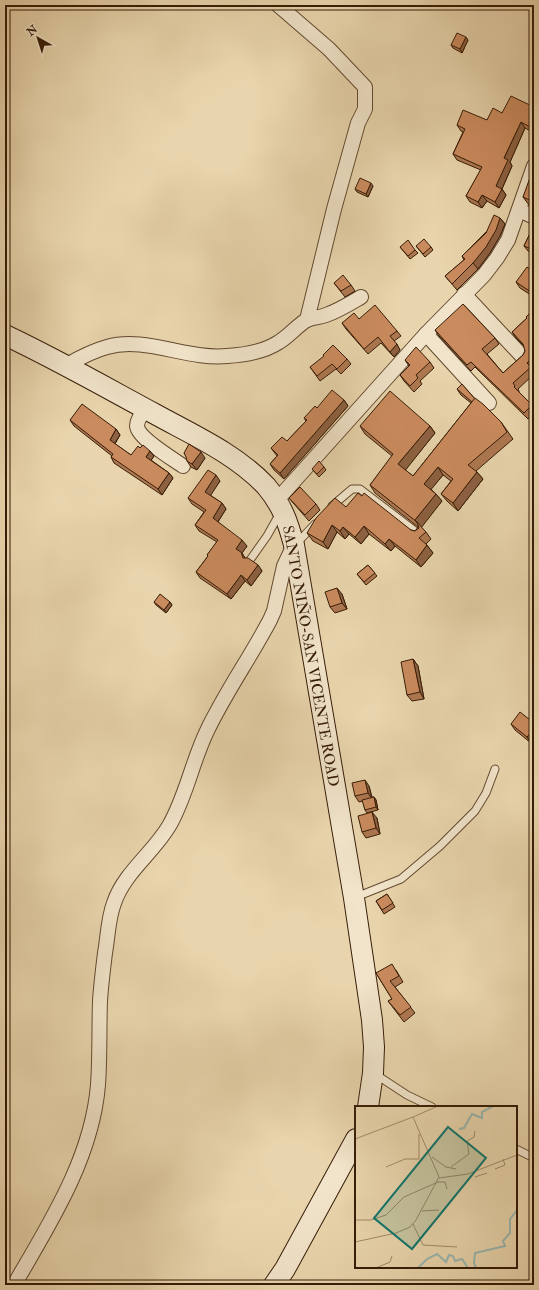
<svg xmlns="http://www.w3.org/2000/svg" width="539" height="1290" viewBox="0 0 539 1290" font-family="'IM FELL Double Pica',serif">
	<rect width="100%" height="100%" fill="#e9d5ad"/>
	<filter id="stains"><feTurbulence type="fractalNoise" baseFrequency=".005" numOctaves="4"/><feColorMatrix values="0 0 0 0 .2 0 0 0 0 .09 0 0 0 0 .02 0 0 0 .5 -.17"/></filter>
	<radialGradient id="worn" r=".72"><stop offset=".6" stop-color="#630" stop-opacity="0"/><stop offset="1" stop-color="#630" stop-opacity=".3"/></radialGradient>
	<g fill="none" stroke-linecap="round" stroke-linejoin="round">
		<defs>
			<g id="lane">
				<path d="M 332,506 L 352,489 L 360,489 L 419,534"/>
				<path d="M 296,544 L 315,524"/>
				<path d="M 250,560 L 267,536 L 280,513"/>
				<path d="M 356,897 L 401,879 L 440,846 L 475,811 L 486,793 L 495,769"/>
				<path d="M 375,1074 L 407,1095 L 432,1107"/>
				<path d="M 516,1149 L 534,1158"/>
			</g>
			<g id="street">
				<path d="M 278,5 L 329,49 L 365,87 L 365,109 L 358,123 L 334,209 L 307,320"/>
				<path d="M 519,210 L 534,217"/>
				<path d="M 464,294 L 521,355"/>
				<path d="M 426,334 L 489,403"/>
				<path d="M 65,366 C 79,358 92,351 107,347 C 145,336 188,360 227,356 C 245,355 264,352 279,342 C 289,336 296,327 305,321 C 311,317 319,318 326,315 C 338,311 349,304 361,297"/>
				<path d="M 146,409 C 142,414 137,419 137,426 C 138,438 173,459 183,466"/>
				<path d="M 277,500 L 426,334 L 484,275 L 497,258 L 508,240 L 534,166"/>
				<path d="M 14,1285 C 50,1223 92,1158 98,1085 C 100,1057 99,1028 100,1001 C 101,985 103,969 105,953 C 108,936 108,919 114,903 C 124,873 153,853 169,826 C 186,797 192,762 207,731 C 225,693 250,658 270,620 L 274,611 L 284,566 L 294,545"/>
			</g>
			<g id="secondary">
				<path d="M 5,335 C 56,359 105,387 155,414 C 193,435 236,454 266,486 C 282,505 288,522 294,545 L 354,898 L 372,1020 L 374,1047 L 373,1073 L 368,1107"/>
				<path d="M 274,1285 L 285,1269 L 356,1139"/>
			</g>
		</defs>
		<use href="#lane" stroke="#634a30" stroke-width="9"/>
		<use href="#street" stroke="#634a30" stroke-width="16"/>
		<use href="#secondary" stroke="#361c07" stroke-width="22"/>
		<use href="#lane" stroke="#f1e4ca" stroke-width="7"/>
		<use href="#street" stroke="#f1e4ca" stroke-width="14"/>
		<use href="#secondary" stroke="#f1e4ca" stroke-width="20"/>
	</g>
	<g fill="#ae7851" stroke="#361c07">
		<path d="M 468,40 L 462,53 L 453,48 L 451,45 Z"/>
		<path d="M 534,107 L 534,133 L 525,128 L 510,162 L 512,166 L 502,189 L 506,195 L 499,208 L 487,201 L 482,208 L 470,202 L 466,196 L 481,170 L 457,160 L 453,154 L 463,132 L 461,131 L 457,125 L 487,120 L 502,113 Z"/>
		<path d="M 534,173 L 534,208 L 529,205 L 523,197 Z"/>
		<path d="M 373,186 L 368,197 L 357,192 L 355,189 Z"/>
		<path d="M 500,218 L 505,224 L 500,236 L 490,253 L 478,269 L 457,290 L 445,276 L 464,260 L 462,256 Z"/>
		<path d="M 534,225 L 534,255 L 528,251 L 524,246 Z"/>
		<path d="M 416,246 L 431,247 L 433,250 L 425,257 Z"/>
		<path d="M 400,247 L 415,250 L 418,253 L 410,259 Z"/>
		<path d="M 534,272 L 534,297 L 520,288 L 516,282 Z"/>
		<path d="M 334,283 L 351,285 L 355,291 L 345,297 Z"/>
		<path d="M 534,309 L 534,366 L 532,368 L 534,371 L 534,374 L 518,389 L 519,391 L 519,392 L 534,407 L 534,413 L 528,419 L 475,367 L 471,371 L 439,336 L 435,330 L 495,338 L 499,344 L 487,354 L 503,373 L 523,355 L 525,351 L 524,346 L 516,338 L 512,332 L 527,318 Z"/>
		<path d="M 359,319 L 397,331 L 401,336 L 394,341 L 400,350 L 394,357 L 381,343 L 368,354 L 346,329 L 342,323 Z"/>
		<path d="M 347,359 L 351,364 L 341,374 L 336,369 L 320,381 L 310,367 Z"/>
		<path d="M 405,360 L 430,362 L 434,368 L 420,381 L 422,384 L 414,392 L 404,381 L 400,375 L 409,366 Z"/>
		<path d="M 457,389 L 475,399 L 501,422 L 513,439 L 476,471 L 483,479 L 458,511 L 447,501 L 441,494 L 451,481 L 443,475 L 431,489 L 442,501 L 421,527 L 426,532 L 431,539 L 426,544 L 433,553 L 421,567 L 395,546 L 391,551 L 369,534 L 361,544 L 349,534 L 345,539 L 337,532 L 328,549 L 313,541 L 307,533 L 346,507 L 411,530 L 415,531 L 418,527 L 375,493 L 370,485 L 392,456 L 365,434 L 360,426 L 430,426 L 435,433 L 405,470 L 413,476 L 471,403 L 461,395 Z"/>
		<path d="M 344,400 L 348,406 L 284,479 L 274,470 L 270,464 L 277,456 L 271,448 L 287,441 L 306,421 L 304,418 L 317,408 Z"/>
		<path d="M 70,420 L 116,429 L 120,435 L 115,444 L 131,455 L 140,448 L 150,451 L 154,456 L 151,460 L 169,473 L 173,478 L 162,495 L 114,463 L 111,457 L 112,456 L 74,426 Z"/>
		<path d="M 184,453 L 205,458 L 197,470 L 191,467 L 187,461 L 187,457 Z"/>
		<path d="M 324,467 L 326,470 L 319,477 L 312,469 Z"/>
		<path d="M 220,481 L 210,495 L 222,503 L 226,509 L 218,522 L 247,546 L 242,553 L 245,558 L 258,565 L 262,571 L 251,586 L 245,581 L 231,599 L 200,578 L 196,572 L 208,556 L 207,555 L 217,542 L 199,531 L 195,525 L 204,512 L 192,504 L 188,498 Z"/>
		<path d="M 289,498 L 316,504 L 320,510 L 309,521 L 294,504 Z"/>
		<path d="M 368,565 L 377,576 L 366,585 L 357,574 Z"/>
		<path d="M 342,594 L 347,609 L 335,613 L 330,607 Z"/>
		<path d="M 154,602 L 170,602 L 172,605 L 166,613 L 156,605 Z"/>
		<path d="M 413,659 L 418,666 L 424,699 L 412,701 L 407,695 Z"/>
		<path d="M 534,723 L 534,740 L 531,743 L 515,730 L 511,724 Z"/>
		<path d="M 369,786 L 372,797 L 374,797 L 376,800 L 378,810 L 367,813 L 365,810 L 363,801 L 359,802 L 355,796 Z"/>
		<path d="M 377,818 L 380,834 L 366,838 L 362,832 Z"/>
		<path d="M 387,894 L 395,907 L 384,914 L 376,901 Z"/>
		<path d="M 396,970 L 403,982 L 395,987 L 415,1013 L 404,1022 L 388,1001 L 392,999 L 376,973 Z"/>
	</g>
	<g fill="#8d6142" stroke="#361c07">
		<path d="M 466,37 L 468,40 L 462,53 L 460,49 Z"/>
		<path d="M 534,119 L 534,132 L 530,127 Z"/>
		<path d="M 521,122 L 525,128 L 510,162 L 512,166 L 501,191 L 502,189 L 506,195 L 499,208 L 495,202 L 496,186 L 504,158 Z"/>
		<path d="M 371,183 L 373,186 L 368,197 L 366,194 Z"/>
		<path d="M 482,195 L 487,201 L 482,208 L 478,202 Z"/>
		<path d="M 500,218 L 505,224 L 500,236 L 490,253 L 478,269 L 473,263 Z"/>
		<path d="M 397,344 L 400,350 L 394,357 L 390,352 Z"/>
		<path d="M 534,356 L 534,366 L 532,368 L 527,363 Z"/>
		<path d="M 344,400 L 348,406 L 284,479 L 280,473 Z"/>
		<path d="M 430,426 L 435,433 L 404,472 L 398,464 Z"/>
		<path d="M 116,429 L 120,435 L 113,446 L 110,440 Z"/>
		<path d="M 150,451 L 154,456 L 150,462 L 146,457 Z"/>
		<path d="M 201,452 L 205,458 L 197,470 L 192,464 Z"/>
		<path d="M 438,467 L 443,475 L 429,492 L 424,484 Z"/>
		<path d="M 477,472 L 483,479 L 458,511 L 453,503 Z"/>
		<path d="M 169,473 L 173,478 L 162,495 L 158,489 Z"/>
		<path d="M 216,475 L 220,481 L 209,498 L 205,492 Z"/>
		<path d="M 436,494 L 442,501 L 421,528 L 415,520 Z"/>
		<path d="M 222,503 L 226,509 L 217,523 L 213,518 Z"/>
		<path d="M 332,525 L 337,532 L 328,549 L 323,542 Z"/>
		<path d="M 364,526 L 369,534 L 361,544 L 355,537 Z"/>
		<path d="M 343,527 L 349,534 L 345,539 L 340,531 Z"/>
		<path d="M 389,539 L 395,546 L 391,551 L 385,544 Z"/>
		<path d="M 242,540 L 247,546 L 242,553 L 245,558 L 247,564 L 236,549 Z"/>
		<path d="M 427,545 L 433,553 L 421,567 L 416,560 Z"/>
		<path d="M 258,565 L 262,571 L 251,586 L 247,580 Z"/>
		<path d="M 241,575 L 245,581 L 231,599 L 227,594 Z"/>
		<path d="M 337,588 L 342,594 L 347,609 L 342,603 Z"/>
		<path d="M 170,602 L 172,605 L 166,613 L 164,610 Z"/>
		<path d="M 413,659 L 418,666 L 424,699 L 420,692 Z"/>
		<path d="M 534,729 L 534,740 L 531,743 L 527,737 Z"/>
		<path d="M 365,780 L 369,786 L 372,799 L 368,793 Z"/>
		<path d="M 374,797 L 376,800 L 378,810 L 376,807 Z"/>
		<path d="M 372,812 L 377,818 L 380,834 L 376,828 Z"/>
	</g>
	<g fill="#ca8b5e" stroke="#361c07">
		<path d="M 457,33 L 466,37 L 460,49 L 451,45 Z"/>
		<path d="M 511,96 L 534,107 L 534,119 L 530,127 L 521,122 L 504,158 L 508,160 L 496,186 L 502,189 L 495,202 L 482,195 L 478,202 L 466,196 L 482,167 L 453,154 L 465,129 L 457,125 L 463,110 L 487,120 L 493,108 L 502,113 Z"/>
		<path d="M 532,172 L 534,173 L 534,202 L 523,197 Z"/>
		<path d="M 360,178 L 371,183 L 366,194 L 355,189 Z"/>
		<path d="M 494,215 L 500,218 L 496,230 L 486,247 L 473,263 L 452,284 L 445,276 L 465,259 L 462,256 L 486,233 Z"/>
		<path d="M 534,225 L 534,253 L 532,252 L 534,250 L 524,246 Z"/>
		<path d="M 424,239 L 431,247 L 423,254 L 416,246 Z"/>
		<path d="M 408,240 L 415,250 L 408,256 L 400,247 Z"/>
		<path d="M 527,267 L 534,272 L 534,294 L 516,282 Z"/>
		<path d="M 343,275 L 351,285 L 341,291 L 334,283 Z"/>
		<path d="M 463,304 L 495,338 L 482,349 L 503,373 L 523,355 L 525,351 L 523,344 L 512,332 L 527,318 L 526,317 L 534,309 L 534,356 L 527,363 L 531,367 L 513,383 L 515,386 L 514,387 L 532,405 L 524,413 L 471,362 L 467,365 L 435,330 Z"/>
		<path d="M 375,305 L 397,331 L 390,336 L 397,344 L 390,352 L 378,337 L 364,349 L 342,323 L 354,313 L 359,319 Z"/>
		<path d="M 333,345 L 347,359 L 337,369 L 332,364 L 317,376 L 310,367 L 324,356 L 323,355 Z"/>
		<path d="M 416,347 L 430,362 L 416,375 L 418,378 L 410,386 L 400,375 L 410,365 L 405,360 Z"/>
		<path d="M 462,384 L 475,399 L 472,402 L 457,389 Z"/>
		<path d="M 332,390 L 344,400 L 280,473 L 270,464 L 278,455 L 271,448 L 282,437 L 287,441 L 307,420 L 304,418 L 315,406 L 317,408 Z"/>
		<path d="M 390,391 L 430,426 L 398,464 L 413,476 L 475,398 L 483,404 L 501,422 L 507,432 L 468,465 L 477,472 L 453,503 L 441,494 L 453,479 L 438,467 L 424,484 L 436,494 L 415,520 L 426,532 L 419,538 L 427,545 L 416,560 L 389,539 L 385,544 L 364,526 L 355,537 L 343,527 L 340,531 L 332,525 L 323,542 L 307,533 L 316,518 L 335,498 L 346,507 L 358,493 L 362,496 L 364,493 L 411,530 L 415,531 L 419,528 L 417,522 L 370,485 L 393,454 L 360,426 Z"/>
		<path d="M 82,404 L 116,429 L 110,440 L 131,455 L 138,446 L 140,448 L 143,445 L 150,451 L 146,457 L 169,473 L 158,489 L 111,457 L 113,454 L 70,420 Z"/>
		<path d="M 189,444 L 201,452 L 192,464 L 187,461 L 186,457 L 184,453 Z"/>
		<path d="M 319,461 L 324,467 L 317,474 L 312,469 Z"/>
		<path d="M 208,470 L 216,475 L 205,492 L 222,503 L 213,518 L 242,540 L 236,549 L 241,552 L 243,558 L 248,558 L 258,565 L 247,580 L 241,575 L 227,594 L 196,572 L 208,556 L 207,555 L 218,540 L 195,525 L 206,510 L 188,498 Z"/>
		<path d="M 300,487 L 316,504 L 305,515 L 289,498 Z"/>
		<path d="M 368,565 L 375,573 L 364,582 L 357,574 Z"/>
		<path d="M 337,588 L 342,603 L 330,607 L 325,592 Z"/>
		<path d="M 160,594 L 170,602 L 164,610 L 154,602 Z"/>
		<path d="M 413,659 L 420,692 L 407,695 L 401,662 Z"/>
		<path d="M 520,712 L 534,723 L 534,729 L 527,737 L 511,724 Z"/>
		<path d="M 365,780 L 368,793 L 355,796 L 352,783 Z"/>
		<path d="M 374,797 L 376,807 L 365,810 L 362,800 Z"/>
		<path d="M 372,812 L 376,828 L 362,832 L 358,816 Z"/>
		<path d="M 387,894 L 393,903 L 382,910 L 376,901 Z"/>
		<path d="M 392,964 L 399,976 L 390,981 L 411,1007 L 400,1015 L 388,1001 L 392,999 L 376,973 Z"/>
	</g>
	<g text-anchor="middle" stroke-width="3" stroke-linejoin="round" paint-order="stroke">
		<g font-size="15" fill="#361c07" stroke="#f1e4ca">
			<text transform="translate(311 656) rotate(80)" y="5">SANTO NIÑO-SAN VICENTE ROAD</text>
		</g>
	</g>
	<g transform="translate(355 1106)">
		<rect width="162" height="162" fill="#e9d5ad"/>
		<path fill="none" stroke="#99b7b1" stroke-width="2" d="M 104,23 L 109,22 L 117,8 L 127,12 L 127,6 L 138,0M 63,162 L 72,153 L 82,148 L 91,156 L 94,149 L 98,150 L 100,155 L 107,153 L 113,162M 121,162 L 119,157 L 120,147 L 150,140 L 148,135 L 155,127 L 155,113 L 162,104"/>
		<path fill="none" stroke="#a18b6b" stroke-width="1" d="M 0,33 L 58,11M 77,51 L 91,61 L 101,63M 31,61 L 50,53 L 64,53 L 64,28M 96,61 L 114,48 L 112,35 L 119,31 L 120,25M 140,63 L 150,59 L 148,53M 120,71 L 132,67M 84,72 L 113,68 L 162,49M 67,105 L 84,104M 0,114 L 16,114 L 31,109 L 49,91 L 83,76 L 90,76 L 92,83M 58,118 L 68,139 L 102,141M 0,136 L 41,127 L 55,121 L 61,114 L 84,71 L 58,11 L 83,0M 21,162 L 35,156 L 37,150"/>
		<path fill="#0f766e" fill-opacity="0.15" stroke="#0f766e" stroke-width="2" d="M 93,21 L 131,52 L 57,143 L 19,112 Z"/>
		<rect width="162" height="162" fill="none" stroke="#361c07" stroke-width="2"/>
	</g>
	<rect width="539" height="1290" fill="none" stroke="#e9d5ad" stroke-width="20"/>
	<rect x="6" y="6" width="527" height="1278" fill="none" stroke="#361c07" stroke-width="2"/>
	<rect x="10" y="10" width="519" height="1270" fill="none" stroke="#361c07"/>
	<g transform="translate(38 38) rotate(321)" stroke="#f1e4ca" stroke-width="3" paint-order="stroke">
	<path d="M0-3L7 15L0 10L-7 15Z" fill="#361c07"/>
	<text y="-6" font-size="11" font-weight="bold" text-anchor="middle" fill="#361c07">N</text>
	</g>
	<rect width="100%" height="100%" filter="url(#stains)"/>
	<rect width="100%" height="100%" fill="url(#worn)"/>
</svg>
